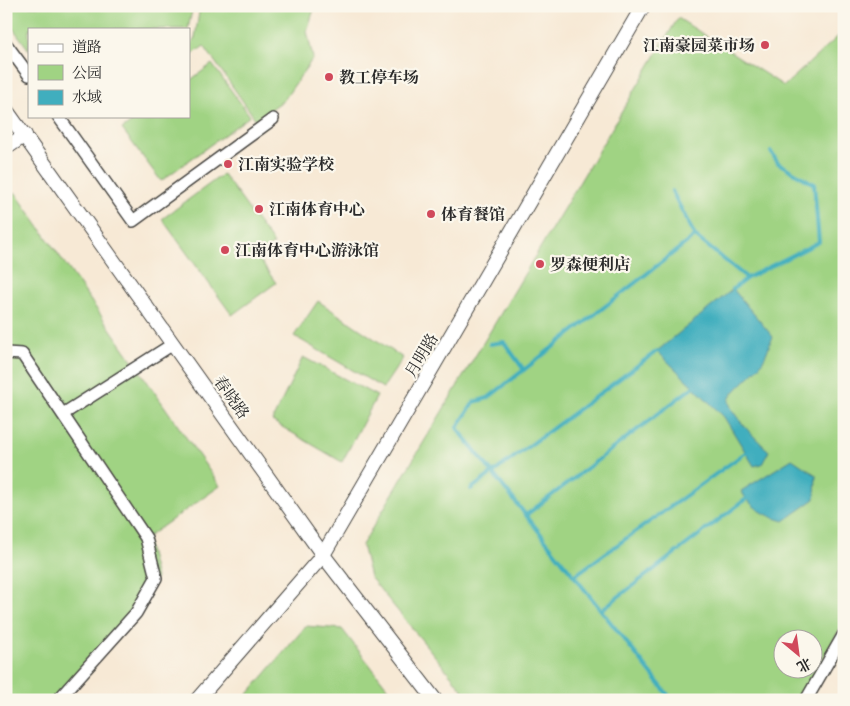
<svg xmlns="http://www.w3.org/2000/svg" width="850" height="706" viewBox="0 0 850 706" font-family="'Gentium Book Plus','Noto Serif SC',serif">
	<rect width="100%" height="100%" fill="#fbf7ec"/>
	<filter id="ink" filterUnits="userSpaceOnUse"><feTurbulence type="fractalNoise" baseFrequency=".02" numOctaves="2"/><feDisplacementMap in="SourceGraphic" scale="10" xChannelSelector="R" yChannelSelector="G"/><feConvolveMatrix kernelMatrix="1 2 1 2 8 2 1 2 1" color-interpolation-filters="sRGB"/></filter>
	<filter id="wash" filterUnits="userSpaceOnUse"><feTurbulence type="fractalNoise" baseFrequency=".0096" numOctaves="4" result="noise"/><feDisplacementMap in="SourceGraphic" scale="20" xChannelSelector="R" yChannelSelector="G"/><feGaussianBlur stdDeviation="1.12" result="paint"/><feColorMatrix in="noise" values="0 0 0 0 0 0 0 0 0 0 0 0 0 0 0 0 0 1.4 0 .05"/><feComposite in="paint" operator="in"/></filter>
	<g filter="url(#wash)">
		<rect width="100%" height="100%" fill="#f7e9d5"/>
		<g fill="#a0d383" stroke="#667f57" fill-rule="evenodd">
			<path d="M 6,6 L 193,6 L 188,29 L 29,29 L 29,50 L 6,19 Z"/>
			<path d="M 200,6 L 315,6 L 307,31 L 313,58 L 284,100 L 256,120 L 204,46 L 189,57 L 189,48 L 195,38 Z"/>
			<path d="M 678,18 L 784,86 L 844,31 L 844,622 L 799,700 L 471,700 L 370,577 L 362,545 ZM 782,638 L 812,638 L 812,668 L 782,668 Z"/>
			<path d="M 212,64 L 250,116 L 161,181 L 122,129 L 140,116 L 189,116 L 189,81 Z"/>
			<path d="M 223,174 L 274,244 L 257,256 L 276,283 L 232,315 L 162,219 Z"/>
			<path d="M 15,192 L 220,486 L 146,538 L 156,578 L 136,613 L 58,700 L 6,700 L 6,198 Z"/>
			<path d="M 318,301 L 403,358 L 383,388 L 294,336 Z"/>
			<path d="M 303,357 L 377,396 L 342,462 L 272,421 Z"/>
			<path d="M 306,626 L 342,629 L 397,700 L 243,700 Z"/>
		</g>
		<g fill="#40aebe" stroke="#366c74">
			<path d="M 733,289 L 773,337 C 768,347 765,361 757,369 C 751,376 731,392 729,400 C 728,412 760,443 769,451 L 762,464 L 754,466 L 724,417 L 657,351 Z"/>
			<path d="M 792,459 L 816,475 L 815,499 L 784,521 C 766,516 751,508 741,491 Z"/>
		</g>
		<g fill="none" stroke-linecap="round" stroke-linejoin="round">
			<g stroke="#40aebe" stroke-width="4">
				<path d="M 672,191 L 695,236 L 747,278 L 733,289"/>
				<path d="M 747,278 L 819,242 L 814,184 L 778,163 L 771,152"/>
				<path d="M 490,344 L 504,342 L 524,370"/>
				<path d="M 471,489 L 657,351"/>
				<path d="M 526,515 L 693,387"/>
				<path d="M 574,576 L 745,453"/>
				<path d="M 601,610 L 746,499"/>
				<path d="M 672,700 L 457,428 L 474,402 L 488,398 L 695,236"/>
			</g>
		</g>
	</g>
	<g filter="url(#ink)">
		<g fill="none" stroke-linecap="round" stroke-linejoin="round">
			<defs>
				<g id="minor">
					<path d="M 6,44 L 29,75"/>
					<path d="M 58,116 L 133,221 L 273,119"/>
					<path d="M 6,353 L 22,354 L 146,538 L 156,578 L 136,613 L 58,700"/>
					<path d="M 63,414 L 173,344"/>
					<path d="M 806,700 L 844,634"/>
				</g>
				<g id="tertiary">
					<path d="M 6,110 L 323,555 L 435,700"/>
					<path d="M 6,148 L 25,135"/>
					<path d="M 197,700 L 323,555 L 643,6"/>
				</g>
			</defs>
			<use href="#minor" stroke="#4a4844" stroke-width="14"/>
			<use href="#tertiary" stroke="#4a4844" stroke-width="16"/>
			<use href="#minor" stroke="#fff" stroke-width="11"/>
			<use href="#tertiary" stroke="#fff" stroke-width="14"/>
		</g>
	</g>
	<g fill="#d1495b" stroke="#fbf7ec" stroke-width="2">
		<circle cx="765" cy="45" r="5"/>
		<circle cx="329" cy="77" r="5"/>
		<circle cx="228" cy="164" r="5"/>
		<circle cx="259" cy="209" r="5"/>
		<circle cx="431" cy="214" r="5"/>
		<circle cx="225" cy="250" r="5"/>
		<circle cx="540" cy="264" r="5"/>
	</g>
	<g text-anchor="middle" stroke-width="4.5" stroke-linejoin="round" paint-order="stroke">
		<g font-size="16" font-weight="bold" fill="#2b2b2b" stroke="#fbf7ec" text-anchor="start">
			<text x="755" y="51" text-anchor="end">江南豪园菜市场</text>
			<text x="339" y="83">教工停车场</text>
			<text x="238" y="170">江南实验学校</text>
			<text x="269" y="215">江南体育中心</text>
			<text x="441" y="220">体育餐馆</text>
			<text x="235" y="256">江南体育中心游泳馆</text>
			<text x="550" y="270">罗森便利店</text>
		</g>
		<g font-size="16" fill="#2b2b2b" stroke="#fbf7ec">
			<text transform="translate(421 355) rotate(-59)" y="6">月明路</text>
			<text transform="translate(232 397) rotate(55)" y="6">春晓路</text>
		</g>
	</g>
	<rect width="850" height="706" fill="none" stroke="#fbf7ec" stroke-width="25"/>
	<rect x="28" y="28" width="162" height="90" fill="#fbf7ec" stroke="#a8a59f"/>
	<rect x="38" y="44" width="25" height="8" fill="#ffffff" stroke="#a8a59f"/>
	<text x="72" y="52" font-size="15" fill="#2b2b2b">道路</text>
	<rect x="38" y="65" width="25" height="15" fill="#a0d383" stroke="#a8a59f"/>
	<text x="72" y="78" font-size="15" fill="#2b2b2b">公园</text>
	<rect x="38" y="90" width="25" height="15" fill="#40aebe" stroke="#a8a59f"/>
	<text x="72" y="102" font-size="15" fill="#2b2b2b">水域</text>
	<g transform="translate(798 654) rotate(151)"><circle r="24" fill="#fbf7ec" stroke="#a8a59f"/>
	<path d="M0-4L9 19L0 12L-9 19Z" fill="#d1495b"/>
	<text y="-8" font-size="14" font-weight="bold" text-anchor="middle" fill="#2b2b2b">北</text>
	</g>
</svg>
